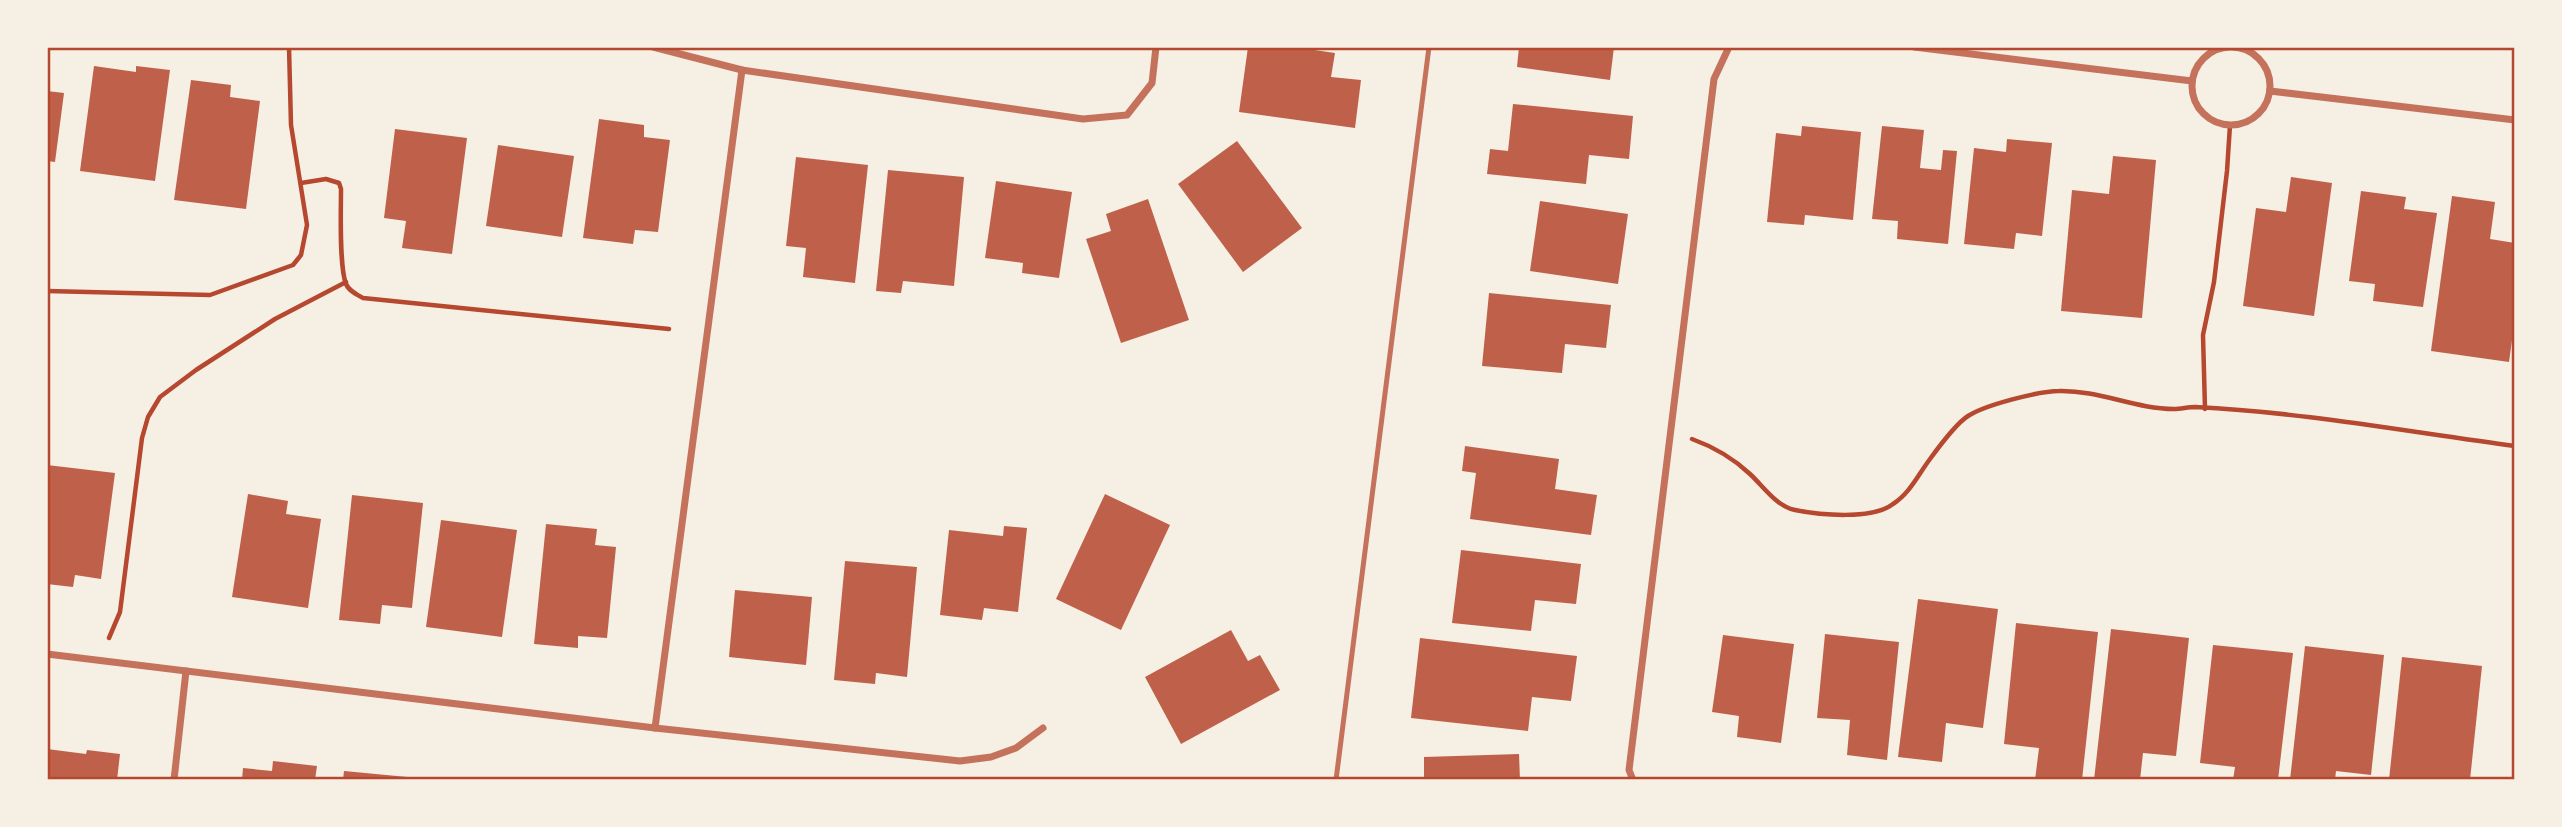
<svg xmlns="http://www.w3.org/2000/svg" width="2562" height="827" viewBox="0 0 2562 827" font-family="Montserrat,sans-serif">
	<rect width="100%" height="100%" fill="#f6efe4"/>
	<g fill="#bf614a">
		<path d="M 1248,47 L 1294,47 L 1335,53 L 1331,77 L 1361,80 L 1355,128 L 1239,112 Z"/>
		<path d="M 1519,47 L 1614,47 L 1610,80 L 1517,67 Z"/>
		<path d="M 94,66 L 136,72 L 136,66 L 170,70 L 155,181 L 80,171 Z"/>
		<path d="M 191,80 L 231,85 L 230,97 L 260,101 L 246,209 L 174,200 Z"/>
		<path d="M 47,91 L 64,93 L 55,162 L 47,161 Z"/>
		<path d="M 1513,104 L 1633,116 L 1629,159 L 1589,155 L 1586,184 L 1487,174 L 1490,149 L 1508,151 Z"/>
		<path d="M 599,119 L 644,125 L 644,137 L 670,140 L 658,232 L 635,230 L 633,244 L 583,238 Z"/>
		<path d="M 1802,126 L 1861,132 L 1853,220 L 1805,215 L 1804,225 L 1767,222 L 1776,133 L 1801,136 Z"/>
		<path d="M 1882,126 L 1924,130 L 1920,168 L 1941,170 L 1943,150 L 1957,151 L 1948,244 L 1897,239 L 1898,221 L 1872,219 Z"/>
		<path d="M 395,129 L 467,138 L 452,254 L 402,248 L 406,221 L 384,218 Z"/>
		<path d="M 2007,139 L 2052,143 L 2042,236 L 2016,233 L 2014,249 L 1964,244 L 1974,148 L 2006,152 Z"/>
		<path d="M 1237,141 L 1302,228 L 1243,272 L 1178,184 Z"/>
		<path d="M 498,145 L 574,156 L 562,237 L 486,226 Z"/>
		<path d="M 2113,156 L 2156,160 L 2142,318 L 2061,311 L 2072,190 L 2109,194 Z"/>
		<path d="M 796,157 L 868,165 L 855,283 L 803,277 L 806,248 L 786,246 Z"/>
		<path d="M 888,170 L 964,177 L 954,286 L 903,281 L 901,293 L 876,291 Z"/>
		<path d="M 2291,177 L 2332,183 L 2314,316 L 2243,306 L 2256,208 L 2286,212 Z"/>
		<path d="M 996,181 L 1072,192 L 1059,278 L 1022,273 L 1023,263 L 985,258 Z"/>
		<path d="M 2361,191 L 2406,197 L 2404,209 L 2437,213 L 2423,307 L 2373,301 L 2375,284 L 2349,281 Z"/>
		<path d="M 2452,196 L 2495,202 L 2490,239 L 2515,243 L 2515,318 L 2509,362 L 2431,351 Z"/>
		<path d="M 1148,199 L 1189,320 L 1121,343 L 1086,239 L 1111,231 L 1106,214 Z"/>
		<path d="M 1540,201 L 1628,214 L 1618,284 L 1530,271 Z"/>
		<path d="M 1489,293 L 1611,305 L 1606,348 L 1565,344 L 1562,373 L 1482,366 Z"/>
		<path d="M 1465,446 L 1559,459 L 1555,489 L 1597,495 L 1591,535 L 1470,519 L 1476,473 L 1462,471 Z"/>
		<path d="M 47,465 L 115,473 L 101,579 L 75,575 L 73,587 L 47,584 Z"/>
		<path d="M 248,494 L 288,501 L 286,514 L 321,519 L 308,608 L 232,597 Z"/>
		<path d="M 1105,494 L 1170,525 L 1121,630 L 1056,599 Z"/>
		<path d="M 352,495 L 423,503 L 412,608 L 382,605 L 380,624 L 339,620 Z"/>
		<path d="M 441,520 L 517,530 L 502,637 L 426,627 Z"/>
		<path d="M 546,524 L 597,529 L 595,545 L 616,547 L 607,638 L 578,636 L 578,648 L 534,644 Z"/>
		<path d="M 1004,526 L 1027,528 L 1018,612 L 984,608 L 982,620 L 940,615 L 949,530 L 1003,536 Z"/>
		<path d="M 1461,550 L 1581,564 L 1576,604 L 1535,600 L 1531,631 L 1452,623 Z"/>
		<path d="M 845,561 L 917,567 L 907,677 L 876,673 L 875,684 L 834,680 Z"/>
		<path d="M 735,590 L 812,597 L 806,665 L 729,657 Z"/>
		<path d="M 1918,599 L 1998,609 L 1983,728 L 1946,723 L 1942,762 L 1898,757 Z"/>
		<path d="M 2016,623 L 2098,632 L 2082,780 L 2035,780 L 2039,748 L 2004,744 Z"/>
		<path d="M 2111,629 L 2189,638 L 2176,756 L 2143,753 L 2140,780 L 2094,780 Z"/>
		<path d="M 1231,630 L 1248,661 L 1260,655 L 1280,690 L 1181,744 L 1145,677 Z"/>
		<path d="M 1825,634 L 1899,642 L 1887,760 L 1847,755 L 1850,720 L 1817,718 Z"/>
		<path d="M 1723,635 L 1794,644 L 1781,743 L 1737,737 L 1739,716 L 1712,712 Z"/>
		<path d="M 1420,638 L 1577,656 L 1571,701 L 1532,697 L 1528,731 L 1411,718 Z"/>
		<path d="M 2213,645 L 2293,653 L 2278,780 L 2233,780 L 2235,767 L 2200,763 Z"/>
		<path d="M 2305,646 L 2384,655 L 2371,775 L 2336,771 L 2335,780 L 2290,780 Z"/>
		<path d="M 2402,657 L 2482,666 L 2470,780 L 2389,780 Z"/>
		<path d="M 47,749 L 86,754 L 87,750 L 120,754 L 117,780 L 47,780 Z"/>
		<path d="M 1519,754 L 1520,780 L 1424,780 L 1424,757 Z"/>
		<path d="M 273,761 L 317,766 L 315,780 L 242,780 L 243,768 L 272,771 Z"/>
		<path d="M 344,771 L 418,778 L 418,780 L 343,780 Z"/>
	</g>
	<g fill="none" stroke-linecap="round" stroke-linejoin="round">
		<g stroke="#b5482f" stroke-width="4.5">
			<path d="M 301,183 L 326,179 L 339,183 L 341,189 C 341,211 339,266 346,284 C 349,291 357,295 363,298 L 669,329"/>
			<path d="M 47,291 L 210,295 L 293,265 L 301,255 L 307,225 L 291,125 L 289,47"/>
			<path d="M 2205,409 L 2203,335 L 2214,282 L 2227,171 L 2230,125"/>
			<path d="M 1692,439 C 1714,447 1733,458 1750,474 C 1764,487 1776,506 1795,510 C 1820,515 1872,520 1893,504 C 1910,493 1918,475 1930,459 C 1938,448 1957,423 1968,416 C 1985,405 2039,391 2059,391 C 2099,390 2135,409 2174,409 C 2181,409 2188,407 2195,407 C 2302,412 2409,432 2515,446"/>
			<path d="M 109,638 L 120,612 L 142,438 L 148,417 L 160,397 L 196,370 L 275,319 L 346,282"/>
		</g>
		<path stroke="#c5725c" stroke-width="5" d="M 1336,780 L 1429,47"/>
		<g stroke="#c5725c" stroke-width="7">
			<path d="M 653,47 L 742,70 L 1083,119 L 1127,115 L 1152,83 L 1156,47"/>
			<path d="M 1914,47 L 2192,81"/>
			<circle cx="2231" cy="86" r="39"/>
			<path d="M 2270,91 L 2515,120"/>
			<path d="M 47,654 L 655,728 L 960,761 L 991,757 L 1016,748 L 1043,728"/>
			<path d="M 655,728 L 742,70"/>
			<path d="M 174,780 L 186,671"/>
			<path d="M 1633,780 L 1629,770 L 1714,79 L 1729,47"/>
		</g>
	</g>
	<rect width="2562" height="827" fill="none" stroke="#f6efe4" stroke-width="98"/>
	<rect x="49" y="49" width="2464" height="729" fill="none" stroke="#b5482f" stroke-width="2.5"/>
</svg>
